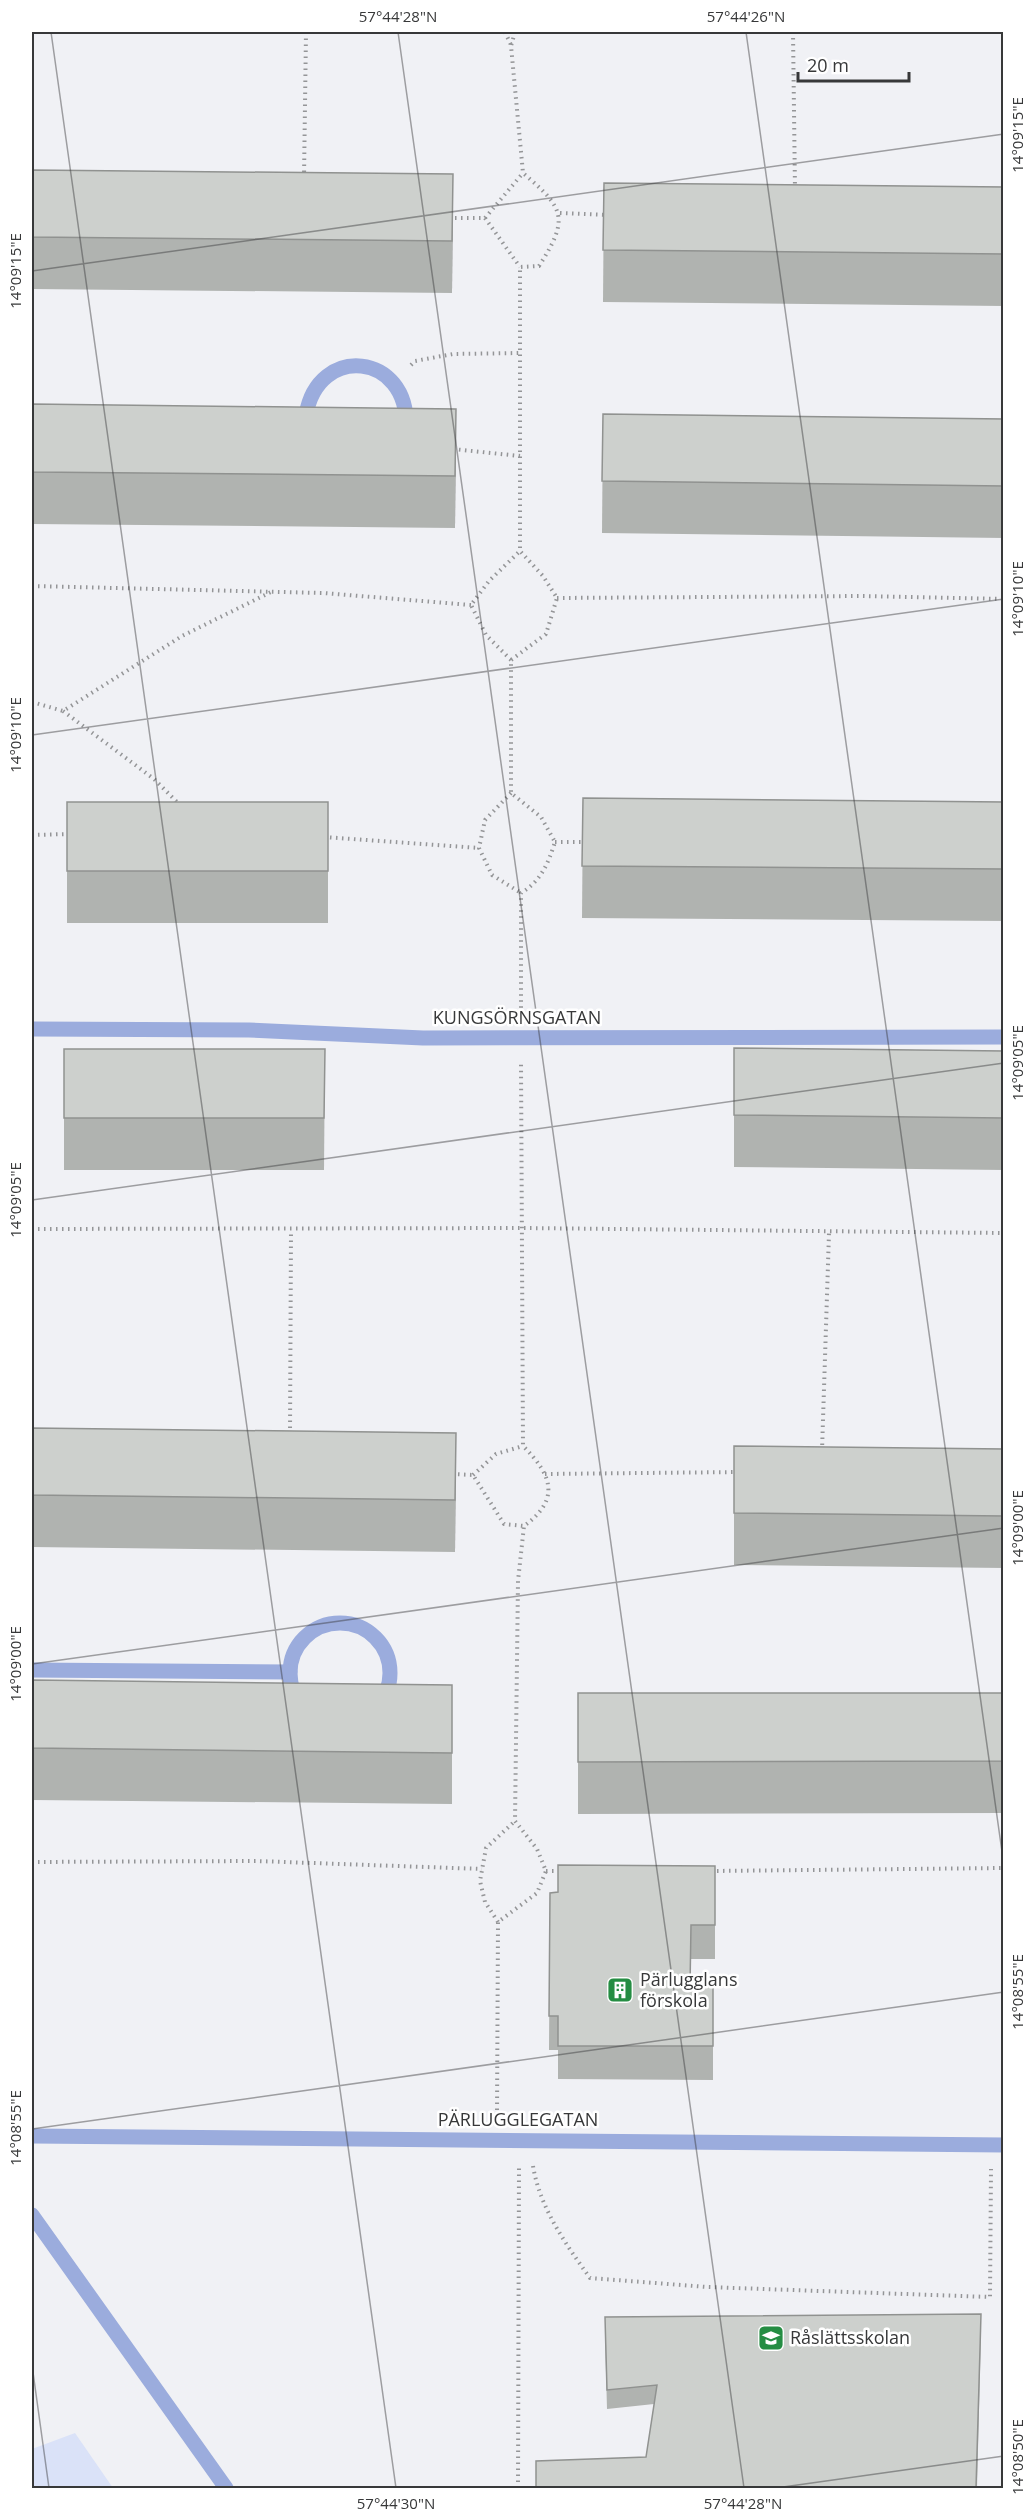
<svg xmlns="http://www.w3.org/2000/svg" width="1035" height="2520" viewBox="0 0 1035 2520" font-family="'Open Sans',sans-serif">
	<rect width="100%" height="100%" fill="#f0f1f5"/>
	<path fill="#dae2f8" d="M 75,2433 L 113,2488 L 32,2488 L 32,2449 Z"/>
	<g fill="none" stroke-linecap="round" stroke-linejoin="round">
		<g stroke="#949597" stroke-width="4" stroke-dasharray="1.5 4.5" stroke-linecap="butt">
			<path d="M 505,32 L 511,45"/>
			<path d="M 515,32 L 511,46 L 523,173 C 564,208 570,218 539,266 L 520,267 L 520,551 L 543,576 L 557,598 L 546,634 L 511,660 L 511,793 L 541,817 L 555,842 C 548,864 541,881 521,893 L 521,1011"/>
			<path d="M 793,32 L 795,190"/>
			<path d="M 304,178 L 306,32"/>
			<path d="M 560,213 L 607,215"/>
			<path d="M 449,218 L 485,218 L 523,173"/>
			<path d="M 485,218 L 520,267"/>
			<path d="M 411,365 L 415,361 L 453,354 L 520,353"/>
			<path d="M 453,449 L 520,456"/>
			<path d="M 32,586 L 323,593 L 471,605"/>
			<path d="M 557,598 L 863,596 L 1004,599"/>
			<path d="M 511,660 L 486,635 L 471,605 L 489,581 L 520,551"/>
			<path d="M 32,702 L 63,711 L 182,636 L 271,592"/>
			<path d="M 63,711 L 154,779 L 179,804"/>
			<path d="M 511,793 L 485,820 L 479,848 L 492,875 L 521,893"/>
			<path d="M 32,835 L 70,834"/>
			<path d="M 324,837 L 479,848"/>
			<path d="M 555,842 L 588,842"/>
			<path d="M 32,1229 L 523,1228 L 1004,1233"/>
			<path d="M 290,1434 L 291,1231"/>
			<path d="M 822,1451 L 829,1233"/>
			<path d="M 452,1474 L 473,1475 L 504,1524 L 524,1526"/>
			<path d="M 545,1474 L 739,1472"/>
			<path d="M 473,1475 L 496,1454 L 523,1446"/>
			<path d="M 32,1862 L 256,1861 L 482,1869"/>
			<path d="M 546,1871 L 563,1871"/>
			<path d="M 711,1871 L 1004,1868"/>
			<path d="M 498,1922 L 485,1902 L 480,1881 L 486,1848 L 515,1821"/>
			<path d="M 497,2116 L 498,1922 L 537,1893 L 546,1871 L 537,1849 L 515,1821 L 518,1581 L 524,1526 C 561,1499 552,1475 523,1446 L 521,1063"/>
			<path d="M 533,2166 C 540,2208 565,2243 590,2278 L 707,2287 L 990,2297 L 991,2169"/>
			<path d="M 518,2488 L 519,2165"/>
		</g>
		<g stroke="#9bacdd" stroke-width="15">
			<path d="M 306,415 C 318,343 409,353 406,426 L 403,428"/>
			<path d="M 32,1029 L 249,1030 L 423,1038 L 1004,1037"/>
			<circle cx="340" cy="1673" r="50"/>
			<path d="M 32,1670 L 290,1672"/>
			<path d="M 32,2136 L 1004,2145"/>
			<path d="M 32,2215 L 226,2488"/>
		</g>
	</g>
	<g fill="#b0b3b0">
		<path d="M 32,170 L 453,174 L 452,293 L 32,289 Z"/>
		<path d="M 604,183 L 1004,187 L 1004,306 L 603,302 Z"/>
		<path d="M 32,404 L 456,409 L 455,528 L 32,524 Z"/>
		<path d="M 603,414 L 1004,419 L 1004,538 L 602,533 Z"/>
		<path d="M 583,798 L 1004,802 L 1004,921 L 582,918 Z"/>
		<rect x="67" y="802" width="261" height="121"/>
		<path d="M 734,1048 L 1004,1051 L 1004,1170 L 734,1167 Z"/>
		<path d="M 64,1049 L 325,1049 L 324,1170 L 64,1170 Z"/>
		<path d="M 32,1428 L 456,1433 L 455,1552 L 32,1547 Z"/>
		<path d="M 734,1446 L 1004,1449 L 1004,1568 L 734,1565 Z"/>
		<path d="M 32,1680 L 452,1685 L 452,1804 L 32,1800 Z"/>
		<path d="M 578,1693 L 1004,1693 L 1004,1813 L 578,1814 Z"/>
		<path d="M 715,1866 L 715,1959 L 691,1959 L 691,1987 L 713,1987 L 713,2080 L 558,2079 L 558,2050 L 549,2050 L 550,1893 L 558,1892 Z"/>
		<path d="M 981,2333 L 977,2488 L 646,2457 L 654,2404 L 607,2409 L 605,2336 Z"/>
	</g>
	<g fill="#909290">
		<path d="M 453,174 L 452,293 L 452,241 Z"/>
		<path d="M 456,409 L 455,528 L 455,476 Z"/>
		<path d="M 456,1433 L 455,1552 L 455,1500 Z"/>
	</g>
	<g fill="#cdd0cd" stroke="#909290" stroke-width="1.5">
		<path d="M 32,170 L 453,174 L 452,241 L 32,237 Z"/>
		<path d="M 604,183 L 1004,187 L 1004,254 L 603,250 Z"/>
		<path d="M 32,404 L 456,409 L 455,476 L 32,472 Z"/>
		<path d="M 603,414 L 1004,419 L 1004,486 L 602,481 Z"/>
		<path d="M 583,798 L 1004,802 L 1004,869 L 582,866 Z"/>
		<rect x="67" y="802" width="261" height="69"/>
		<path d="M 734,1048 L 1004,1051 L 1004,1118 L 734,1115 Z"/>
		<path d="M 64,1049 L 325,1049 L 324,1118 L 64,1118 Z"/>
		<path d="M 32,1428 L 456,1433 L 455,1500 L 32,1495 Z"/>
		<path d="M 734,1446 L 1004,1449 L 1004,1516 L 734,1513 Z"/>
		<path d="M 32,1680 L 452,1685 L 452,1753 L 32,1748 Z"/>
		<path d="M 578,1693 L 1004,1693 L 1004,1761 L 578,1762 Z"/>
		<path d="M 558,1865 L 715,1866 L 715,1925 L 691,1925 L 690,1987 L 713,1987 L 713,2046 L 558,2046 L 558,2016 L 549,2016 L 550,1893 L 558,1892 Z"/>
		<path d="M 981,2314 L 976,2488 L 536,2488 L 536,2461 L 646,2457 L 657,2385 L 607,2390 L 605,2317 Z"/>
	</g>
	<path fill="none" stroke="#373839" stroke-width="1.5" stroke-opacity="0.45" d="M 51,32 L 396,2488M 398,32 L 744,2488M 746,32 L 1004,1866M 32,271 L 1004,134M 32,735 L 1004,599M 32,1200 L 1004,1063M 32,1664 L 1004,1528M 32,2129 L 1004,1992M 32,2365 L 49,2488M 776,2488 L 1004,2456"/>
	<defs>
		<symbol id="building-square" viewBox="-11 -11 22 22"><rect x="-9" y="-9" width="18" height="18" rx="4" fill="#258d43" stroke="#fff"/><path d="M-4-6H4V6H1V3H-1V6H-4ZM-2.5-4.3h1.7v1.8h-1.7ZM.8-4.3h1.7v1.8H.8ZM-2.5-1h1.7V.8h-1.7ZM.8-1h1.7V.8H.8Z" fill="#fff"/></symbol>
		<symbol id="school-square" viewBox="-11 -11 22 22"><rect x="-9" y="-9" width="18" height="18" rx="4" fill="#258d43" stroke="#fff"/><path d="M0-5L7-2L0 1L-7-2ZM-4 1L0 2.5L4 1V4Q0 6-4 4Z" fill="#fff"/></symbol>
	</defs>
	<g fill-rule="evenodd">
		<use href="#building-square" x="605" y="1975" width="30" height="30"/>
		<use href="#school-square" x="756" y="2323" width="30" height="30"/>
	</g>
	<g text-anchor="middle" stroke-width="5" stroke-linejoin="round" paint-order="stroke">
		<g font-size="18" fill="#373839" stroke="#fff">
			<text x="517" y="1024">KUNGSÖRNSGATAN</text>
			<text x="518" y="2126">PÄRLUGGLEGATAN</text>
		</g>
		<g font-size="18" fill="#373839" stroke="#fff" text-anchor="start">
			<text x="640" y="1986">Pärlugglans<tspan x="640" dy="21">förskola</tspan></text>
			<text x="790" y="2344">Råslättsskolan</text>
		</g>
	</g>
	<rect width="1035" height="2520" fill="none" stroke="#ffffff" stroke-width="66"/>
	<path d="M798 72v9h111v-9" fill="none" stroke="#373839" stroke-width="3"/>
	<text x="807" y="72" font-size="18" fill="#373839" stroke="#ffffff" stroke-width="4.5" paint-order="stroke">20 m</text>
	<rect x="33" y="33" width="969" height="2454" fill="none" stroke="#373839" stroke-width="2"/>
	<g font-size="15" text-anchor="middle" fill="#373839">
		<text x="398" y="22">57°44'28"N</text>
		<text x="746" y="22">57°44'26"N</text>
		<text transform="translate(1018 135) rotate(-90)" y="5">14°09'15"E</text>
		<text transform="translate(16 271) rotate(-90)" y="5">14°09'15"E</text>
		<text transform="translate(1018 599) rotate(-90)" y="5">14°09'10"E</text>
		<text transform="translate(16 735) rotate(-90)" y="5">14°09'10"E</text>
		<text transform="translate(1018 1063) rotate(-90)" y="5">14°09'05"E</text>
		<text transform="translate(16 1200) rotate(-90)" y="5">14°09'05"E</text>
		<text transform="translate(1018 1528) rotate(-90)" y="5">14°09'00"E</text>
		<text transform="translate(16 1664) rotate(-90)" y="5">14°09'00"E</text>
		<text transform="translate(1018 1992) rotate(-90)" y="5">14°08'55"E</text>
		<text transform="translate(16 2128) rotate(-90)" y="5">14°08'55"E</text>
		<text transform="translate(1018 2457) rotate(-90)" y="5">14°08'50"E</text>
		<text x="396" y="2509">57°44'30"N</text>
		<text x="743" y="2509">57°44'28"N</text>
	</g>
</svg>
